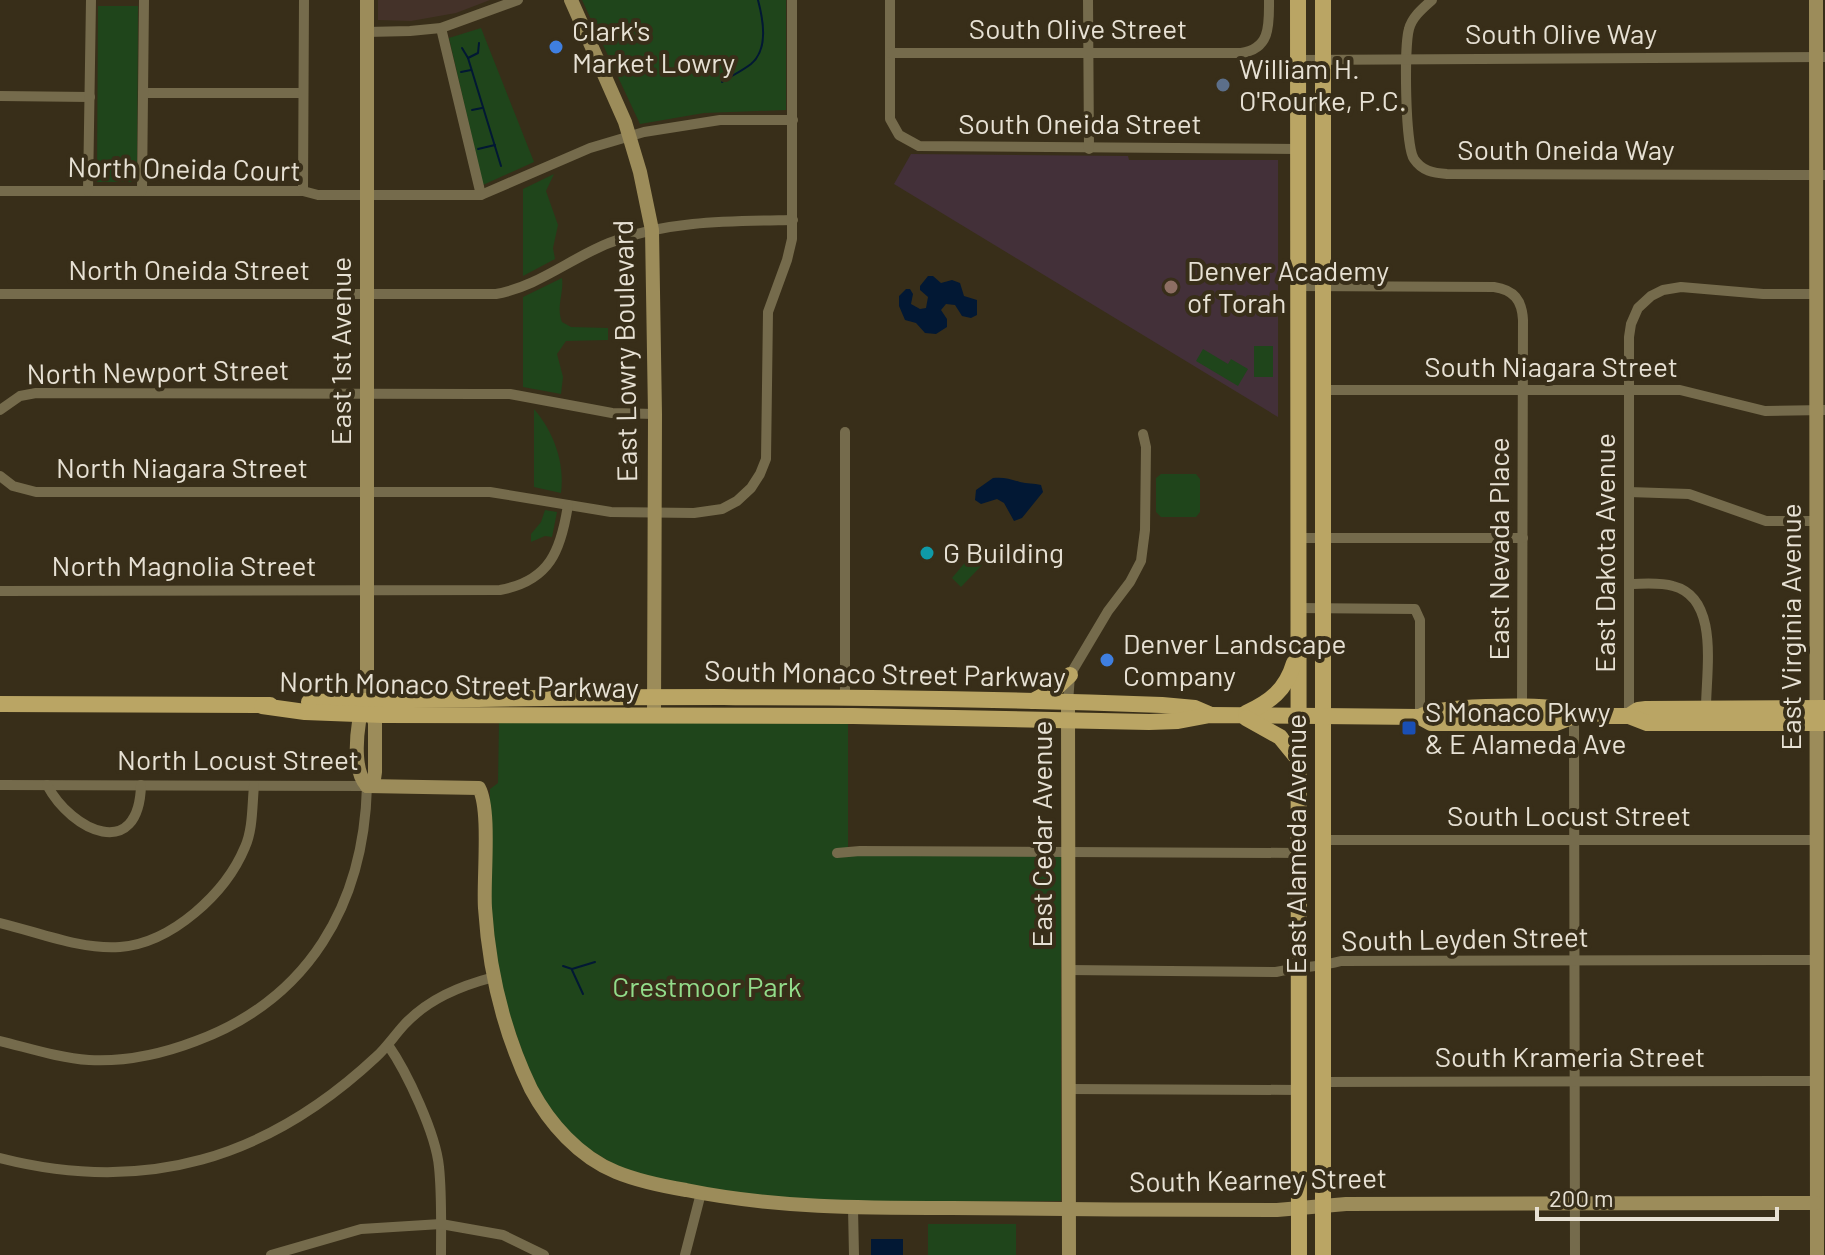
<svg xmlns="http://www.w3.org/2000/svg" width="1825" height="1255" viewBox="0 0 1825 1255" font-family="Barlow,sans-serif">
	<rect width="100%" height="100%" fill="#382e19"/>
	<path fill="#443229" d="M 378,0 L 490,0 L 456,13 L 411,21 L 378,20 Z"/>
	<path fill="#433039" d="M 911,154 L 1128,156 L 1129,160 L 1278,160 L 1278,417 L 894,184 Z"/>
	<g fill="#1f451b">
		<path d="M 582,0 L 786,0 L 786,110 L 704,113 L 640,124 Z"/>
		<path d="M 98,6 L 138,6 L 137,182 L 97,182 Z"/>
		<path d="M 481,28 L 534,162 L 483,185 L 449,38 Z"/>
		<path d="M 554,174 L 546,191 L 558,225 L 553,248 L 555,259 L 523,276 L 523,189 Z"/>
		<path d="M 562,278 C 564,294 556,306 562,322 L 571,327 L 608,328 L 608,340 L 566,341 L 557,354 L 563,377 L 561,394 L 523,387 L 523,297 Z"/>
		<rect x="1254" y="346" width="19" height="31"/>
		<path d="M 1203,349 L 1228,364 L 1231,359 L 1248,369 L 1238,386 L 1196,361 Z"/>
		<path d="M 534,409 C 553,431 565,462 561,493 L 534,487 Z"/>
		<path d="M 1161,474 L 1196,474 L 1200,479 L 1200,512 L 1196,517 L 1161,517 L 1156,512 L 1156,478 Z"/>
		<path d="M 545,510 L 557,512 L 552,537 L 545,536 L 531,542 L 531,534 L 541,522 Z"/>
		<path d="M 973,553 L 982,565 L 961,587 L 952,578 Z"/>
		<path d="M 499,721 L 848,724 L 848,847 L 1061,848 L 1061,1201 L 840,1202 L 777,1199 L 664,1181 L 617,1166 L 582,1145 L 552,1114 L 529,1071 L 505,1002 L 495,946 L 489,886 L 490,789 L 498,783 Z"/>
		<rect x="928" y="1224" width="88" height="31"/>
	</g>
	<g fill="#021834">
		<path d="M 928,276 L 933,276 L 941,283 L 952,280 L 960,283 L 964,296 L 977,300 L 977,315 L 971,318 L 962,316 L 955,305 L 946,304 L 941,310 L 947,319 L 947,327 L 936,334 L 925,333 L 916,323 L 905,320 L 899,306 L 899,296 L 906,289 L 910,289 L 913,294 L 911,304 L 920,309 L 926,308 L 928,297 L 920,290 L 920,286 Z"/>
		<path d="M 993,478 C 1004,477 1010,479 1020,482 C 1027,484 1034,483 1041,485 L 1043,492 L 1022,518 L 1014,521 L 1004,503 L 997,499 L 981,504 L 975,500 L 976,490 Z"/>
		<rect x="871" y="1239" width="32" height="16"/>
	</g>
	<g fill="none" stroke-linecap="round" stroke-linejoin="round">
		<g stroke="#021834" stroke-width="2">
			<path d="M 462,48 L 468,58 L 501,166"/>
			<path d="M 468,58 L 478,53 L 479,43"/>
			<path d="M 461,72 L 471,70"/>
			<path d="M 722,82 C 731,76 742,71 751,64 C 769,49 763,19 758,0"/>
			<path d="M 472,110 L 482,108"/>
			<path d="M 478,149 L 495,145"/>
			<path d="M 563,966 L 572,969 L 595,962"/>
			<path d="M 572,970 L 583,994"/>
		</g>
		<g stroke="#756b4c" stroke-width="10">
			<path d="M 890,0 L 890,119 L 899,135 L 919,146 L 1297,149"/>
			<path d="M 1088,0 L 1089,149"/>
			<path d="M 1432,0 C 1423,8 1412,17 1409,29 C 1404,46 1405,146 1414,159 C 1422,171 1433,173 1447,174 L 1825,175"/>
			<path d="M 441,28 L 481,195"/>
			<path d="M 367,32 L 410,31 L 441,28 L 518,0"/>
			<path d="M 890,53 L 1241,53 C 1271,49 1269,24 1269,0"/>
			<path d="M 1297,60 L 1825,57"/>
			<path d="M 143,93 L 303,93"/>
			<path d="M 0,96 L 90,97"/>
			<path d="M 0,191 L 303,191 L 318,195 L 481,195 L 590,148 L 644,132 L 720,120 L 793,120"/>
			<path d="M 88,191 L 91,0"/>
			<path d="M 142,191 L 144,0"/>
			<path d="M 303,191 L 304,0"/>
			<path d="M 1297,286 L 1494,287 C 1514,290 1522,300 1523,320 L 1522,708"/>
			<path d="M 0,294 L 496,294 C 537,287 571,258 609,243 C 668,220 731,221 793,220"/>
			<path d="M 1323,390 L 1680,390 L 1765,411 L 1825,410"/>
			<path d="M 0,410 L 20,396 L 36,393 L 479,394 L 510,394 L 612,413 L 655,414"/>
			<path d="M 0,476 L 13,486 L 36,492 L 490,492 L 611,512 L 694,513 L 722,509 L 737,501 L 751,488 L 760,474 L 766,459 L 768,312 L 787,260 L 792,239 L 792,0"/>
			<path d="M 1629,492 L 1689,494 L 1766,521 L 1817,521"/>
			<path d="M 1297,538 L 1523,538"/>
			<path d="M 1629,584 C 1643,584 1659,582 1673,586 C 1720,598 1706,671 1706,708"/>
			<path d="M 0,591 L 500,590 C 550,581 561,550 568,505"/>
			<path d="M 1297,608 L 1415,609 L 1420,620 L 1420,717"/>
			<path d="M 845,699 L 845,432"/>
			<path d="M 1068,703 L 1070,675 L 1108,611 L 1130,582 L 1141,561 L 1145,530 L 1146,447 L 1143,434"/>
			<path d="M 1574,716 L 1575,1255"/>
			<path d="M 1629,716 L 1629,337 L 1631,324 L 1638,308 L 1651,296 L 1663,290 L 1681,287 L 1763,294 L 1817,294"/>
			<path d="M 0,785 L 367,786 C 364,904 309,999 196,1041 C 162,1054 126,1062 89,1060 C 59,1058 29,1048 0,1041"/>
			<path d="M 47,785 C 72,832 139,862 141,785"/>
			<path d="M 1322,840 L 1816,840"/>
			<path d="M 837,853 L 860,851 L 1299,853"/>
			<path d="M 0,923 C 38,932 81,950 120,947 C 172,943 226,893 245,847 C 253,829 252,806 254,786"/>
			<path d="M 1068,970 L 1276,972 C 1298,967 1320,967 1341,961 L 1816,960"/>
			<path d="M 388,1045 C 407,1072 436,1134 439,1167 C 442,1196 441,1226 441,1255"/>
			<path d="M 1323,1082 L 1817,1081"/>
			<path d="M 1069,1089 L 1299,1090"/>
			<path d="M 0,1158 C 145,1195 267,1159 376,1057 C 386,1048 394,1036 404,1025 C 428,999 460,986 494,977"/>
			<path d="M 853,1208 L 854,1255"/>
			<path d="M 271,1255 L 361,1229 L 441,1224 L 503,1235 L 544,1255"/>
			<path d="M 685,1255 L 701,1193"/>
		</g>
		<g stroke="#9c8c5a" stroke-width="14">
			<path d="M 571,0 L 625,122 L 640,172 L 652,230 L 655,414 L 654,715"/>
			<path d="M 1816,0 L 1817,1255"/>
			<path d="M 1068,703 L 1069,1255"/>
			<path d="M 367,786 L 479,788 C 491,810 483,880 485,908 C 489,970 504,1033 531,1089 C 549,1123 579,1157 616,1172 C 638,1181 662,1186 686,1190 C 774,1208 862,1208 951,1208 C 1060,1209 1168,1210 1277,1210 L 1346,1204 L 1816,1203"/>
			<path d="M 367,786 C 354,772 356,741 359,722 C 361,711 367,702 367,691 L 367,0"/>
			<path d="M 367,786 L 374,779 L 375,772 L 375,723 L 370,707"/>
		</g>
		<g stroke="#baa564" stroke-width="16">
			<path d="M 1298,0 L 1299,1255"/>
			<path d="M 1323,0 L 1323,1255"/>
			<path d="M 1033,701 L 1055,689 L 1070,675"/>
			<path d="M 309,702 C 593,696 878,694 1162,705 L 1195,708 L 1209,714"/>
			<path d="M 0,704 L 270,705"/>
			<path d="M 262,706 L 305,712 L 383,715 L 853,716 L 1149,722 L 1178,721 L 1210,715 L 1420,717 C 1436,705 1534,705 1557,709 C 1563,709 1568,713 1574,716"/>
			<path d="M 1246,713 C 1270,702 1286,690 1294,663"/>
			<path d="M 1629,716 L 1638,710 L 1646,709 L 1825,708"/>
			<path d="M 1420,717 L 1431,723 L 1556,723 L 1574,716 L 1629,716 L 1647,723 L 1825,723"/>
			<path d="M 1246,718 L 1280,737 L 1298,759"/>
		</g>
	</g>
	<g fill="#3f7fe0" stroke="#382e19" stroke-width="3">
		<circle cx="556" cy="47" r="8"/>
		<circle cx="1107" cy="660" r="8"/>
	</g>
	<circle fill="#5c6f8a" stroke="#382e19" stroke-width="3" cx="1223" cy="85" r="8"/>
	<circle fill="#8d6e63" stroke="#382e19" stroke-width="3" cx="1171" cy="287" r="8"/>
	<circle fill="#0f9aa8" stroke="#382e19" stroke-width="3" cx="927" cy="553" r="8"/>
	<rect fill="#1a4fb4" stroke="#382e19" stroke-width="3" x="1401" y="720" width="16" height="16" rx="4"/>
	<g text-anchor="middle" stroke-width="8" stroke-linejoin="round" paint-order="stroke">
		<g font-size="28" fill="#e7e1d4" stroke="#382e19">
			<text x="1078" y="39">South Olive Street</text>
			<text x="1561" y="44">South Olive Way</text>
			<text x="1080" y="134">South Oneida Street</text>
			<text x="1566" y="160">South Oneida Way</text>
			<text transform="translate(184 169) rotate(1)" y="10">North Oneida Court</text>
			<text x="189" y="280">North Oneida Street</text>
			<text transform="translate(341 351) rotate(-90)" y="10">East 1st Avenue</text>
			<text transform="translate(625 351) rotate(-91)" y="10">East Lowry Boulevard</text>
			<text x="1551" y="377">South Niagara Street</text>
			<text transform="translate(158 372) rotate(-1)" y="10">North Newport Street</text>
			<text x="182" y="478">North Niagara Street</text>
			<text transform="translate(1499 549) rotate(-90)" y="10">East Nevada Place</text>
			<text transform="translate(1605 553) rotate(-90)" y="10">East Dakota Avenue</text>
			<text x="184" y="576">North Magnolia Street</text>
			<text transform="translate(1791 627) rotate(-90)" y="10">East Virginia Avenue</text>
			<text transform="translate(885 674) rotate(1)" y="10">South Monaco Street Parkway</text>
			<text transform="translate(459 685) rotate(1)" y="10">North Monaco Street Parkway</text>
			<text x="238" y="770">North Locust Street</text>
			<text x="1569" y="826">South Locust Street</text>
			<text transform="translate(1042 834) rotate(-90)" y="10">East Cedar Avenue</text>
			<text transform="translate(1296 844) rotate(-90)" y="10">East Alameda Avenue</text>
			<text transform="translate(1465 939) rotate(-1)" y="10">South Leyden Street</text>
			<text x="1570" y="1067">South Krameria Street</text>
			<text transform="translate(1258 1180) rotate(-1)" y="10">South Kearney Street</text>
		</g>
		<g font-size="28" fill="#e7e1d4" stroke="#382e19" text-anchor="start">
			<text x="572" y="41">Clark's<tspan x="572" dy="32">Market Lowry</tspan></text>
			<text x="1239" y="79">William H.<tspan x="1239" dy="32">O'Rourke, P.C.</tspan></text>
			<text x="1187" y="281">Denver Academy<tspan x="1187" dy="32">of Torah</tspan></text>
			<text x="943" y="563">G Building</text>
			<text x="1123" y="654">Denver Landscape<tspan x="1123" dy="32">Company</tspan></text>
			<text x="1425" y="722">S Monaco Pkwy<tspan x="1425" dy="32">&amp; E Alameda Ave</tspan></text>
		</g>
		<g font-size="28" fill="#92dc8a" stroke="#382e19">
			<text x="707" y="997">Crestmoor Park</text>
		</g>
	</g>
	<path d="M1537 1207v12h240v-12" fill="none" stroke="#e7e1d4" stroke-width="4"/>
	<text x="1549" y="1207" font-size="24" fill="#e7e1d4" stroke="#382e19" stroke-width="6" paint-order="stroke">200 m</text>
</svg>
